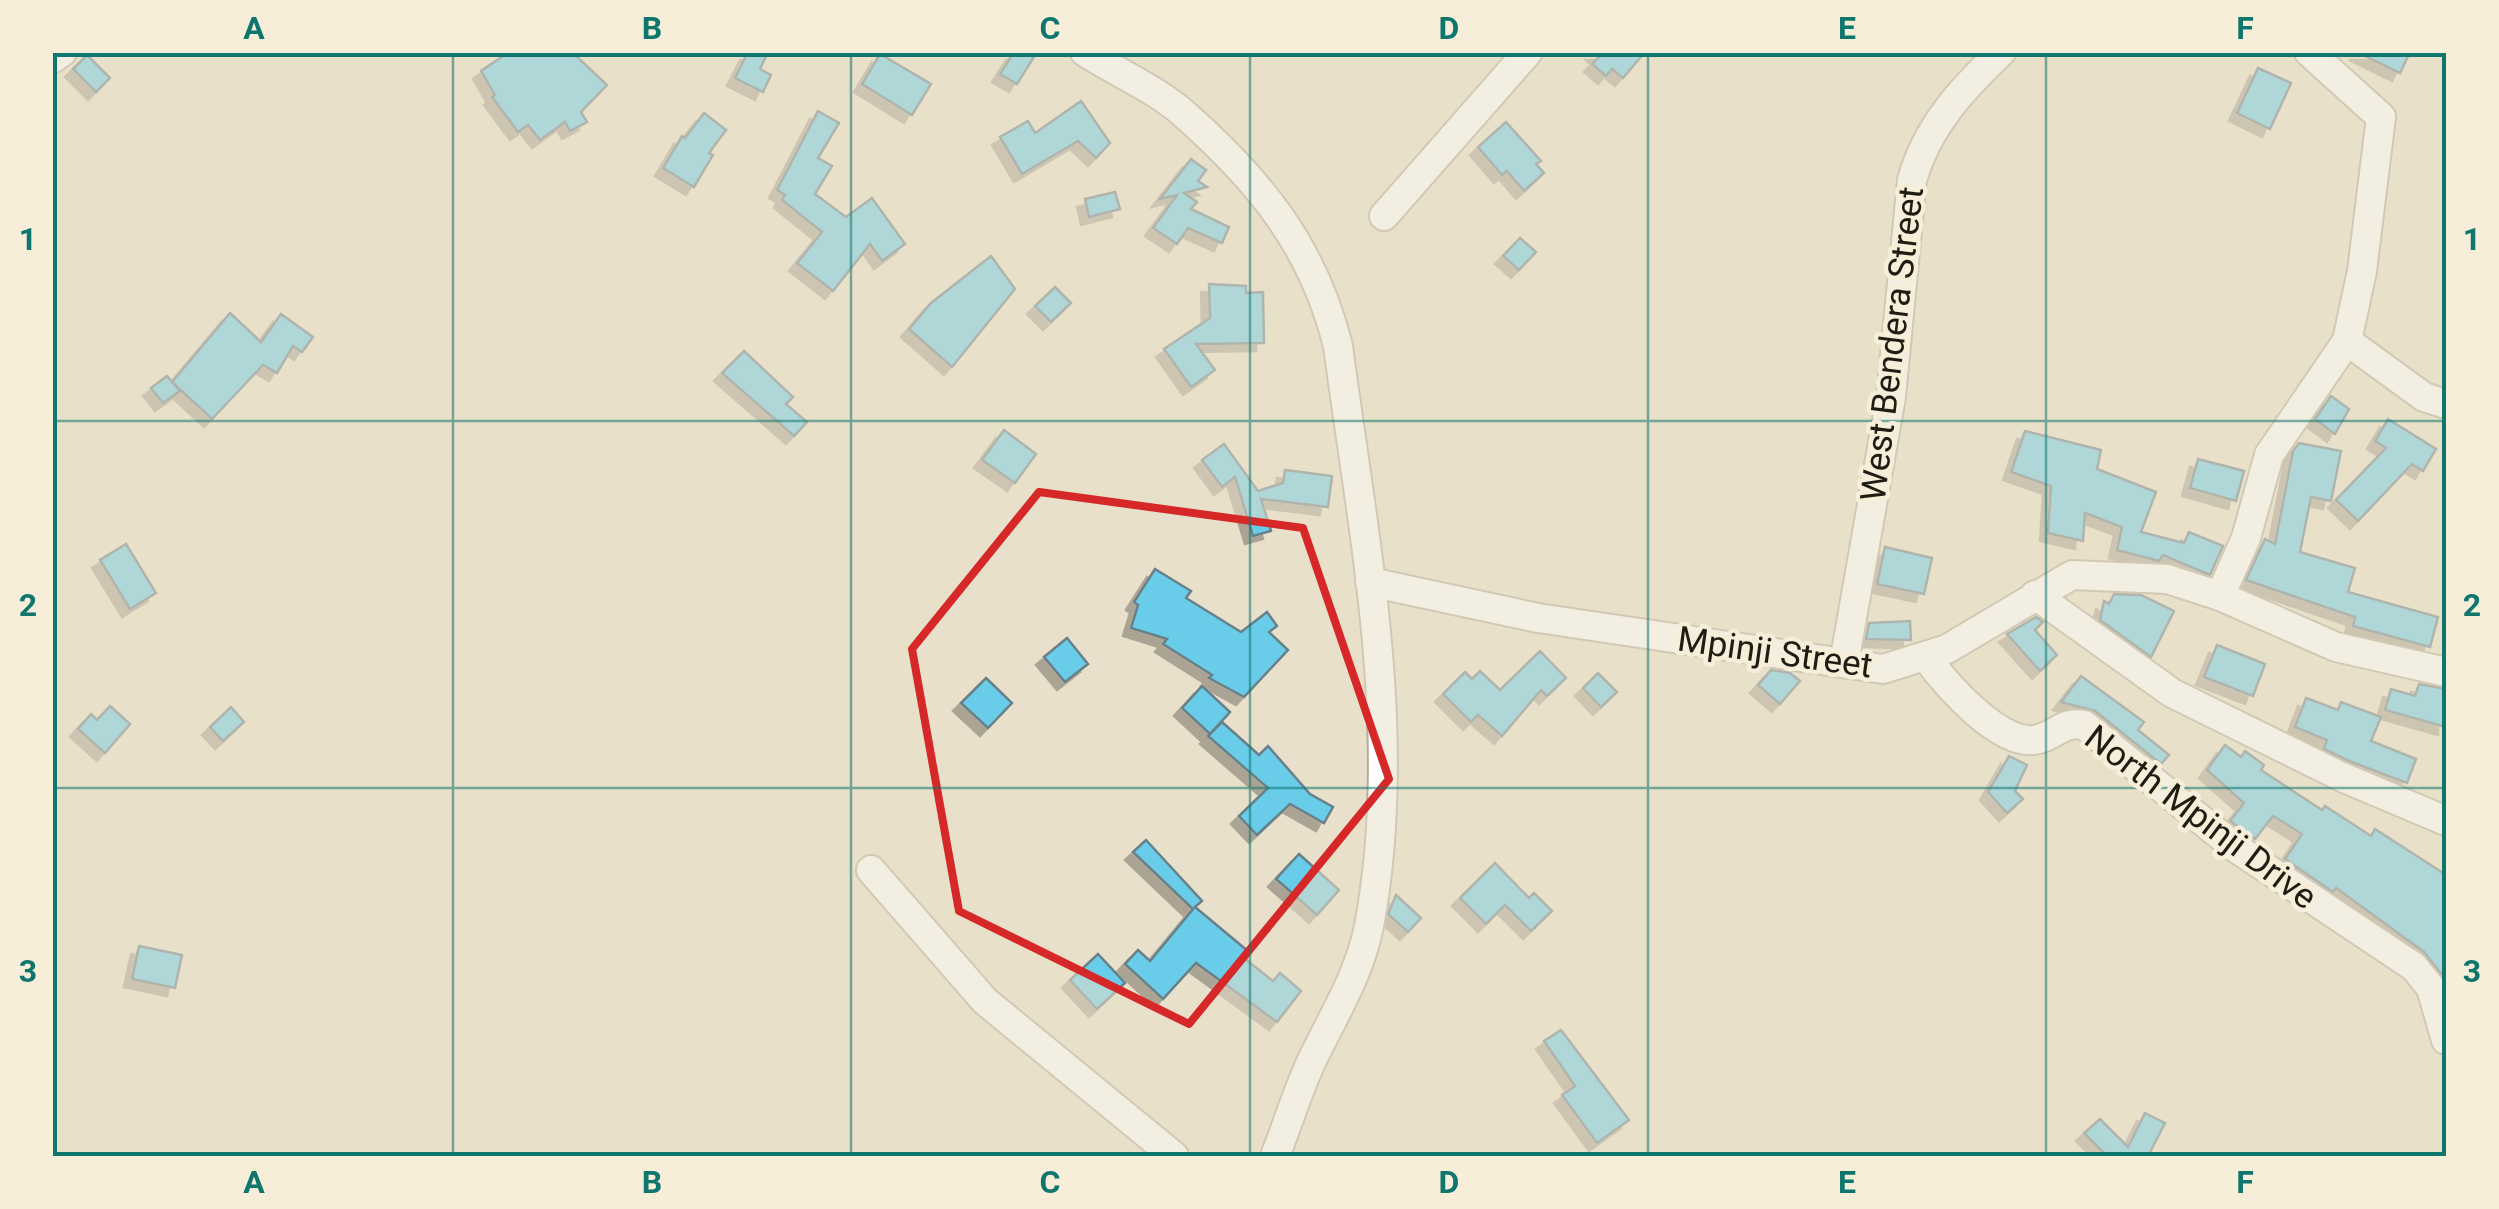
<svg xmlns="http://www.w3.org/2000/svg" width="2499" height="1209" viewBox="0 0 2499 1209" font-family="Roboto,sans-serif">
	<defs>
		<filter id="shadow"><feDropShadow dx="-8" dy="8" stdDeviation="0" flood-color="#0004"/></filter>
	</defs>
	<rect width="100%" height="100%" fill="#e9e0cb"/>
	<g fill="#69cce9" stroke="#688088" stroke-width="2.5" filter="url(#shadow)">
		<path d="M 509,52 L 572,52 L 607,85 L 581,112 L 587,122 L 570,131 L 565,122 L 540,140 L 528,125 L 518,132 L 492,97 L 495,95 L 481,71 Z"/>
		<path d="M 748,52 L 768,52 L 760,69 L 771,75 L 763,92 L 735,78 Z"/>
		<path d="M 1014,52 L 1037,52 L 1017,84 L 1000,74 Z"/>
		<path d="M 1594,52 L 1645,52 L 1623,78 L 1612,69 L 1606,76 L 1592,64 L 1599,57 Z"/>
		<path d="M 2357,52 L 2410,52 L 2400,73 Z"/>
		<path d="M 880,54 L 931,84 L 912,115 L 862,84 Z"/>
		<path d="M 87,55 L 110,78 L 96,92 L 73,69 Z"/>
		<path d="M 2258,68 L 2291,83 L 2270,129 L 2237,113 Z"/>
		<path d="M 1081,101 L 1110,143 L 1096,158 L 1078,141 L 1022,174 L 1000,137 L 1028,121 L 1035,133 Z"/>
		<path d="M 818,111 L 839,123 L 818,158 L 832,166 L 815,194 L 846,217 L 872,198 L 905,244 L 882,261 L 870,244 L 833,291 L 797,263 L 822,232 L 782,200 L 785,195 L 777,190 Z"/>
		<path d="M 704,113 L 726,130 L 709,153 L 713,155 L 694,187 L 663,168 L 682,136 L 685,138 Z"/>
		<path d="M 1506,122 L 1541,161 L 1536,164 L 1544,173 L 1524,191 L 1507,171 L 1502,175 L 1478,147 Z"/>
		<path d="M 1191,159 L 1206,170 L 1198,181 L 1207,187 L 1184,193 L 1197,202 L 1191,209 L 1229,227 L 1222,243 L 1188,228 L 1177,244 L 1153,228 L 1177,195 L 1160,199 Z"/>
		<path d="M 1115,192 L 1120,209 L 1089,217 L 1085,199 Z"/>
		<path d="M 1520,238 L 1536,252 L 1519,270 L 1503,256 Z"/>
		<path d="M 991,256 L 1015,289 L 952,367 L 909,329 L 931,303 Z"/>
		<path d="M 1209,284 L 1246,286 L 1246,293 L 1263,292 L 1264,343 L 1196,344 L 1215,370 L 1191,387 L 1164,349 L 1210,318 Z"/>
		<path d="M 1055,287 L 1071,303 L 1051,322 L 1035,306 Z"/>
		<path d="M 230,313 L 261,342 L 281,314 L 313,337 L 302,352 L 293,346 L 277,373 L 263,365 L 212,419 L 172,382 L 180,391 L 163,403 L 151,388 L 167,376 L 172,382 Z"/>
		<path d="M 744,351 L 793,397 L 786,404 L 807,422 L 794,436 L 722,373 Z"/>
		<path d="M 2331,396 L 2349,409 L 2335,434 L 2315,419 Z"/>
		<path d="M 2388,419 L 2436,449 L 2423,471 L 2412,464 L 2358,521 L 2336,500 L 2386,448 L 2375,441 Z"/>
		<path d="M 1004,430 L 1036,454 L 1015,483 L 982,460 Z"/>
		<path d="M 2025,431 L 2101,450 L 2097,469 L 2156,492 L 2141,532 L 2184,543 L 2189,532 L 2223,546 L 2210,575 L 2163,555 L 2159,561 L 2117,550 L 2122,527 L 2085,513 L 2083,541 L 2048,533 L 2051,486 L 2011,472 Z"/>
		<path d="M 2299,443 L 2341,451 L 2331,501 L 2311,497 L 2300,552 L 2355,568 L 2348,592 L 2438,617 L 2430,647 L 2353,626 L 2355,617 L 2246,580 L 2265,539 L 2275,544 L 2293,451 Z"/>
		<path d="M 1224,444 L 1258,491 L 1283,483 L 1285,470 L 1332,476 L 1328,507 L 1261,499 L 1271,531 L 1253,536 L 1235,477 L 1222,487 L 1202,460 Z"/>
		<path d="M 2198,459 L 2244,471 L 2236,501 L 2190,488 Z"/>
		<path d="M 126,544 L 156,593 L 130,609 L 100,560 Z"/>
		<path d="M 1885,547 L 1932,558 L 1924,594 L 1877,584 Z"/>
		<path d="M 1155,569 L 1191,591 L 1186,598 L 1241,632 L 1267,612 L 1277,626 L 1269,632 L 1288,650 L 1244,697 L 1209,678 L 1212,675 L 1163,644 L 1167,639 L 1131,628 L 1138,605 L 1134,602 Z"/>
		<path d="M 2114,594 L 2141,595 L 2174,611 L 2151,657 L 2100,620 L 2104,601 L 2109,604 Z"/>
		<path d="M 2036,617 L 2043,622 L 2035,630 L 2057,655 L 2040,671 L 2007,634 Z"/>
		<path d="M 1910,621 L 1911,640 L 1866,639 L 1869,623 Z"/>
		<path d="M 1067,638 L 1088,664 L 1065,682 L 1044,657 Z"/>
		<path d="M 2217,645 L 2265,664 L 2253,696 L 2204,677 Z"/>
		<path d="M 1540,651 L 1566,678 L 1547,696 L 1541,690 L 1502,736 L 1478,715 L 1471,722 L 1443,694 L 1465,672 L 1472,679 L 1480,671 L 1500,690 Z"/>
		<path d="M 1771,670 L 1790,673 L 1800,681 L 1780,704 L 1758,685 Z"/>
		<path d="M 1598,673 L 1617,692 L 1601,707 L 1583,688 Z"/>
		<path d="M 2081,676 L 2144,722 L 2138,730 L 2169,755 L 2161,764 L 2095,711 L 2061,702 Z"/>
		<path d="M 986,678 L 1012,703 L 988,728 L 961,703 Z"/>
		<path d="M 2419,684 L 2446,689 L 2446,727 L 2385,710 L 2391,689 L 2415,696 Z"/>
		<path d="M 1202,686 L 1230,712 L 1210,734 L 1182,708 Z"/>
		<path d="M 2306,698 L 2338,710 L 2341,702 L 2381,717 L 2371,741 L 2416,759 L 2407,783 L 2349,761 L 2324,749 L 2327,740 L 2295,727 Z"/>
		<path d="M 110,706 L 130,724 L 105,753 L 78,729 L 91,714 L 97,720 Z"/>
		<path d="M 231,707 L 244,722 L 223,741 L 210,727 Z"/>
		<path d="M 1222,722 L 1259,755 L 1268,746 L 1310,794 L 1333,807 L 1324,823 L 1290,804 L 1257,835 L 1239,816 L 1268,788 L 1208,736 Z"/>
		<path d="M 2225,745 L 2241,757 L 2245,751 L 2264,765 L 2261,770 L 2322,810 L 2325,806 L 2371,836 L 2375,829 L 2446,875 L 2446,980 L 2424,952 L 2336,888 L 2333,892 L 2285,859 L 2302,834 L 2273,816 L 2255,839 L 2230,821 L 2244,803 L 2207,770 Z"/>
		<path d="M 2009,756 L 2027,765 L 2015,791 L 2023,799 L 2007,813 L 1988,792 Z"/>
		<path d="M 1146,840 L 1202,901 L 1195,907 L 1249,952 L 1244,958 L 1273,981 L 1280,973 L 1301,991 L 1277,1022 L 1196,963 L 1163,999 L 1125,964 L 1138,950 L 1150,961 L 1193,909 L 1133,852 Z"/>
		<path d="M 1299,854 L 1339,890 L 1317,915 L 1276,879 Z"/>
		<path d="M 1495,863 L 1529,898 L 1534,893 L 1552,911 L 1531,931 L 1505,905 L 1486,924 L 1460,898 Z"/>
		<path d="M 1396,895 L 1421,918 L 1408,932 L 1388,914 Z"/>
		<path d="M 139,946 L 182,955 L 175,988 L 132,979 Z"/>
		<path d="M 1098,954 L 1125,983 L 1097,1009 L 1070,980 Z"/>
		<path d="M 1561,1030 L 1629,1120 L 1597,1143 L 1562,1095 L 1575,1086 L 1544,1041 Z"/>
		<path d="M 2145,1113 L 2165,1123 L 2148,1156 L 2107,1156 L 2084,1133 L 2100,1119 L 2128,1147 Z"/>
	</g>
	<g fill="none" stroke-linecap="round" stroke-linejoin="round">
		<defs>
			<g id="street">
				<path d="M 1085,52 C 1116,72 1156,89 1183,113 C 1260,181 1313,246 1338,346 C 1363,535 1405,735 1369,926 C 1360,973 1334,1015 1313,1058 C 1298,1089 1288,1124 1275,1156"/>
				<path d="M 52,59 L 62,52"/>
				<path d="M 1384,216 L 1528,52"/>
				<path d="M 2347,341 L 2424,397 L 2446,404"/>
				<path d="M 1370,582 L 1538,618 L 1883,669 L 1947,649 L 2072,575 L 2167,579 L 2220,596 L 2336,647 L 2446,672"/>
				<path d="M 2035,595 L 2172,693 L 2342,777 L 2446,821"/>
				<path d="M 2220,596 L 2246,538 L 2269,455 L 2347,341 L 2362,271 L 2381,117 L 2309,52"/>
				<path d="M 1926,657 C 1945,683 2002,750 2039,739 C 2057,734 2064,721 2084,725 L 2236,848 L 2414,967 L 2431,988 L 2446,1040"/>
				<path d="M 1844,663 L 1891,397 L 1912,180 C 1927,127 1961,90 2001,52"/>
				<path d="M 871,870 L 985,1001 L 1174,1156"/>
			</g>
		</defs>
		<use href="#street" stroke="#b6ad99" stroke-width="32"/>
		<use href="#street" stroke="#fff" stroke-width="28"/>
	</g>
	<path d="M0 0H2499V1209H0ZM 1039,492 L 1303,528 L 1389,779 L 1189,1024 L 959,911 L 912,649 Z" fill="#e9e0cb" fill-opacity=".55" fill-rule="evenodd"/>
	<path fill="none" stroke="#d62828" stroke-width="8" stroke-linejoin="round" d="M 1039,492 L 1303,528 L 1389,779 L 1189,1024 L 959,911 L 912,649 Z"/>
	<path fill="none" stroke="#0f766e" stroke-width="2.5" stroke-opacity="0.55" d="M 453,52 L 453,1156M 851,52 L 851,1156M 1250,52 L 1250,1156M 1648,52 L 1648,1156M 2046,52 L 2046,1156M 52,421 L 2446,421M 52,788 L 2446,788"/>
	<g text-anchor="middle" stroke-width="9" stroke-linejoin="round" paint-order="stroke">
		<g font-size="35" fill="#1f1c14" stroke="#f6eed8">
			<text transform="translate(1892 344) rotate(-83)" y="12">West Bendera Street</text>
			<text transform="translate(1775 652) rotate(8)" y="12">Mpinji Street</text>
			<text transform="translate(2201 817) rotate(37)" y="12">North Mpinji Drive</text>
		</g>
	</g>
	<rect width="2499" height="1209" fill="none" stroke="#f6eed8" stroke-width="110"/>
	<rect x="55" y="55" width="2389" height="1099" fill="none" stroke="#0f766e" stroke-width="4"/>
	<g font-size="32" text-anchor="middle" font-weight="bold" fill="#0f766e">
		<text x="254" y="39">A</text>
		<text x="652" y="39">B</text>
		<text x="1050" y="39">C</text>
		<text x="1449" y="39">D</text>
		<text x="1847" y="39">E</text>
		<text x="2245" y="39">F</text>
		<text x="28" y="250">1</text>
		<text x="2472" y="250">1</text>
		<text x="28" y="616">2</text>
		<text x="2472" y="616">2</text>
		<text x="28" y="982">3</text>
		<text x="2472" y="982">3</text>
		<text x="254" y="1193">A</text>
		<text x="652" y="1193">B</text>
		<text x="1050" y="1193">C</text>
		<text x="1449" y="1193">D</text>
		<text x="1847" y="1193">E</text>
		<text x="2245" y="1193">F</text>
	</g>
</svg>
